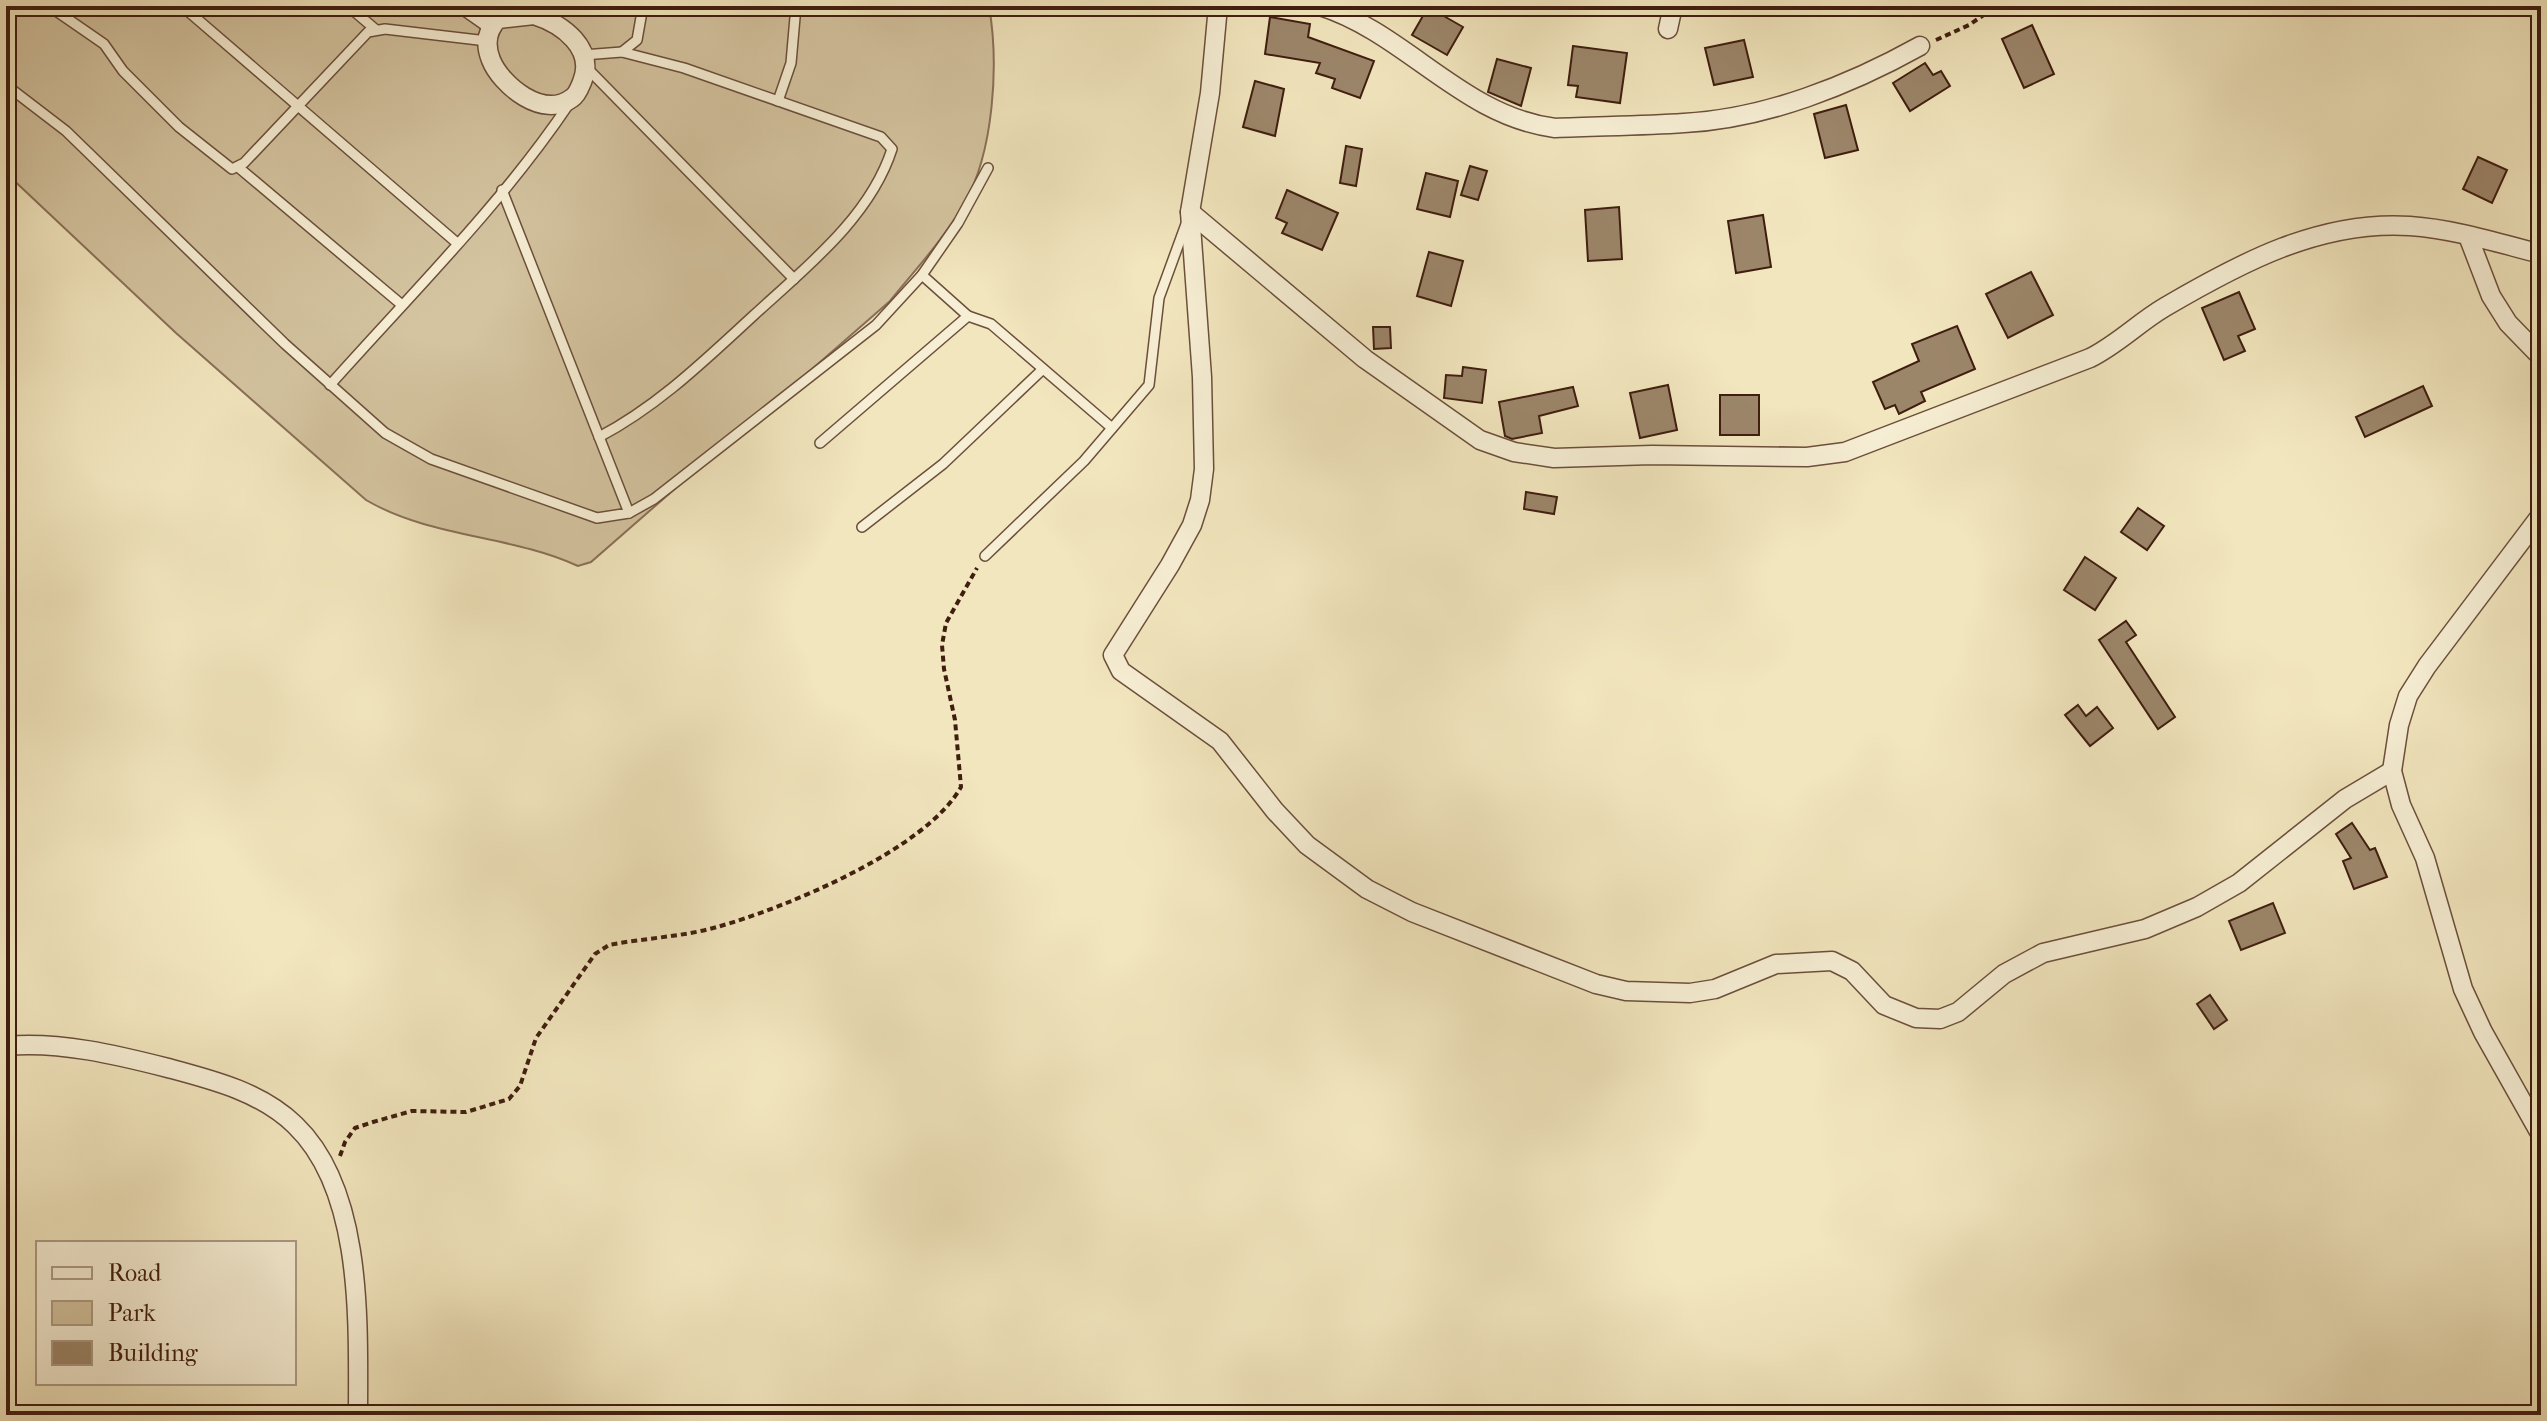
<svg xmlns="http://www.w3.org/2000/svg" width="2547" height="1421" viewBox="0 0 2547 1421" font-family="'IM FELL French Canon',serif">
	<rect width="100%" height="100%" fill="#f2e6be"/>
	<filter id="stains"><feTurbulence type="fractalNoise" baseFrequency=".0025" numOctaves="4"/><feColorMatrix values="0 0 0 0 .2 0 0 0 0 .09 0 0 0 0 .02 0 0 0 .5 -.17"/></filter>
	<radialGradient id="worn" r=".72"><stop offset=".6" stop-color="#630" stop-opacity="0"/><stop offset="1" stop-color="#630" stop-opacity=".3"/></radialGradient>
	<path fill="#d4c4a0" stroke="#8a7058" stroke-width="2" d="M 6,6 L 989,6 C 999,64 994,152 964,204 C 944,239 915,270 890,301 L 591,562 L 578,566 C 511,535 431,538 366,500 L 176,333 L 6,173 Z"/>
	<g fill="#9c866a" stroke="#3f1d0f" stroke-width="2">
		<path d="M 1428,7 L 1463,27 L 1447,55 L 1412,35 Z"/>
		<path d="M 1270,17 L 1310,24 L 1308,37 L 1374,61 L 1360,98 L 1332,88 L 1335,79 L 1316,73 L 1320,63 L 1265,54 Z"/>
		<path d="M 2032,25 L 2054,74 L 2024,88 L 2002,39 Z"/>
		<path d="M 1744,40 L 1753,77 L 1714,85 L 1705,48 Z"/>
		<path d="M 1573,46 L 1627,53 L 1620,103 L 1576,97 L 1578,86 L 1568,85 Z"/>
		<path d="M 1497,59 L 1531,68 L 1521,106 L 1488,92 Z"/>
		<path d="M 1925,63 L 1933,75 L 1941,71 L 1950,86 L 1910,111 L 1893,83 Z"/>
		<path d="M 1255,81 L 1284,89 L 1275,136 L 1243,127 Z"/>
		<path d="M 1846,105 L 1858,150 L 1825,158 L 1814,114 Z"/>
		<path d="M 1346,146 L 1362,149 L 1356,186 L 1340,183 Z"/>
		<path d="M 2478,157 L 2507,170 L 2492,203 L 2463,189 Z"/>
		<path d="M 1470,166 L 1487,171 L 1478,200 L 1461,195 Z"/>
		<path d="M 1426,173 L 1458,181 L 1450,217 L 1417,209 Z"/>
		<path d="M 1287,190 L 1338,213 L 1322,250 L 1282,233 L 1287,223 L 1276,218 Z"/>
		<path d="M 1619,207 L 1622,259 L 1588,261 L 1585,210 Z"/>
		<path d="M 1763,215 L 1771,267 L 1736,273 L 1728,221 Z"/>
		<path d="M 1429,252 L 1463,261 L 1451,306 L 1417,296 Z"/>
		<path d="M 2031,272 L 2053,315 L 2008,338 L 1986,294 Z"/>
		<path d="M 2239,292 L 2255,329 L 2238,336 L 2245,351 L 2224,360 L 2202,308 Z"/>
		<path d="M 1957,326 L 1975,369 L 1921,392 L 1925,401 L 1899,414 L 1895,405 L 1885,409 L 1873,382 L 1919,361 L 1912,344 Z"/>
		<path d="M 1373,327 L 1390,327 L 1391,348 L 1374,349 Z"/>
		<path d="M 1463,367 L 1486,370 L 1482,403 L 1444,398 L 1446,375 L 1462,376 Z"/>
		<path d="M 1668,385 L 1677,430 L 1640,438 L 1630,393 Z"/>
		<path d="M 2423,386 L 2432,406 L 2365,437 L 2356,417 Z"/>
		<path d="M 1573,387 L 1578,406 L 1539,416 L 1542,433 L 1512,439 L 1505,436 L 1499,402 Z"/>
		<rect x="1720" y="395" width="39" height="40"/>
		<path d="M 1526,492 L 1557,497 L 1554,514 L 1524,509 Z"/>
		<path d="M 2138,508 L 2164,526 L 2147,550 L 2121,532 Z"/>
		<path d="M 2085,557 L 2116,578 L 2095,610 L 2064,590 Z"/>
		<path d="M 2126,621 L 2136,635 L 2126,642 L 2175,717 L 2158,729 L 2099,640 Z"/>
		<path d="M 2078,705 L 2086,716 L 2097,707 L 2113,728 L 2090,746 L 2065,715 Z"/>
		<path d="M 2352,823 L 2370,850 L 2375,848 L 2387,877 L 2354,889 L 2343,861 L 2351,858 L 2336,834 Z"/>
		<path d="M 2273,903 L 2285,933 L 2241,950 L 2229,921 Z"/>
		<path d="M 2210,995 L 2227,1020 L 2214,1029 L 2197,1004 Z"/>
	</g>
	<g fill="none" stroke-linecap="round" stroke-linejoin="round">
		<defs>
			<g id="lane">
				<path d="M 49,6 L 104,44 L 123,71 L 179,127 L 232,169 L 244,163 L 368,32 L 385,29 L 487,41"/>
				<path d="M 182,6 L 457,243"/>
				<path d="M 348,6 L 375,29"/>
				<path d="M 583,55 L 622,52"/>
				<path d="M 586,67 L 794,279"/>
				<path d="M 6,85 L 66,131 L 285,344 L 385,433 L 431,459 L 597,518 L 629,513 L 502,190"/>
				<path d="M 778,101 L 791,63 L 796,6"/>
				<path d="M 238,167 L 402,305"/>
				<path d="M 968,316 L 991,324 L 1112,428"/>
				<path d="M 330,385 C 411,294 501,205 569,104"/>
				<path d="M 599,437 C 658,406 704,361 753,316 C 804,269 870,218 892,149 L 881,137 L 684,68 L 622,52 L 637,40 L 643,6"/>
				<path d="M 820,443 L 968,316 L 922,275"/>
				<path d="M 629,513 L 654,499 L 876,325 L 922,275 L 958,223 L 988,168"/>
				<path d="M 862,527 L 943,464 L 1043,369"/>
				<path d="M 985,556 L 1084,461 L 1149,385 L 1159,298 L 1186,224"/>
			</g>
			<g id="street">
				<path d="M 465,6 L 492,25"/>
				<path d="M 1218,6 L 1210,93 L 1190,212 L 1202,377 L 1204,469 L 1200,500 L 1192,525 L 1170,565 L 1113,655 L 1121,671 L 1220,741 L 1275,811 L 1307,845 L 1367,889 L 1412,912 L 1596,984 L 1626,991 L 1690,993 L 1715,989 L 1776,964 L 1832,961 L 1852,971 L 1884,1005 L 1916,1018 L 1940,1019 L 1958,1012 L 2004,974 L 2043,953 L 2145,929 L 2197,907 L 2239,883 L 2345,799 L 2392,771"/>
				<path d="M 1320,6 C 1406,33 1462,116 1555,128 C 1598,126 1641,126 1684,123 C 1765,119 1850,85 1920,46"/>
				<path d="M 534,15 C 562,24 596,48 582,82 C 580,87 577,95 572,98 C 543,120 501,85 491,60 C 485,45 486,31 498,19 Z"/>
				<path d="M 1668,29 L 1673,6"/>
				<path d="M 1190,212 L 1365,359 L 1480,440 L 1514,452 L 1554,458 L 1652,455 L 1807,457 L 1845,452 L 2090,358 C 2118,344 2138,323 2165,307 C 2240,263 2320,220 2410,226 C 2454,229 2498,243 2541,254"/>
				<path d="M 2468,236 L 2491,296 L 2508,323 L 2541,357"/>
				<path d="M 2541,515 L 2427,666 L 2408,696 L 2399,725 L 2392,771 L 2401,805 L 2425,858 L 2463,989 L 2483,1032 L 2541,1135"/>
				<path d="M 6,1046 C 59,1041 117,1055 168,1068 C 213,1080 261,1092 295,1125 C 364,1191 358,1325 358,1415"/>
			</g>
		</defs>
		<use href="#lane" stroke="#6c4f3b" stroke-width="12"/>
		<use href="#street" stroke="#6c4f3b" stroke-width="21"/>
		<g stroke="#3f1d0f" stroke-width="4" stroke-dasharray="6 4" stroke-linecap="butt">
			<path d="M 1936,40 L 1969,25 L 1997,6"/>
			<path d="M 340,1156 L 345,1142 L 355,1128 L 373,1122 L 412,1111 L 466,1112 L 509,1099 L 520,1086 L 536,1038 L 595,954 L 609,945 C 644,938 682,937 717,927 C 785,908 926,850 961,787 L 955,720 L 944,669 L 942,645 L 946,623 L 977,568"/>
		</g>
		<use href="#lane" stroke="#f7efd5" stroke-width="9"/>
		<use href="#street" stroke="#f7efd5" stroke-width="18"/>
	</g>
	<rect width="2547" height="1421" fill="none" stroke="#f2e6be" stroke-width="32"/>
	<rect x="8" y="8" width="2531" height="1405" fill="none" stroke="#3f1d0f" stroke-width="4"/>
	<rect x="16" y="16" width="2515" height="1389" fill="none" stroke="#3f1d0f" stroke-width="2"/>
	<rect x="36" y="1241" width="260" height="144" fill="#f7efd5" stroke="#ad9b86" stroke-width="2"/>
	<rect x="52" y="1267" width="40" height="12" fill="#f7efd5" stroke="#ad9b86" stroke-width="2"/>
	<text x="108" y="1281" font-size="24" fill="#3f1d0f">Road</text>
	<rect x="52" y="1301" width="40" height="24" fill="#d4c4a0" stroke="#ad9b86" stroke-width="2"/>
	<text x="108" y="1321" font-size="24" fill="#3f1d0f">Park</text>
	<rect x="52" y="1341" width="40" height="24" fill="#9c866a" stroke="#ad9b86" stroke-width="2"/>
	<text x="108" y="1361" font-size="24" fill="#3f1d0f">Building</text>
	<rect width="100%" height="100%" filter="url(#stains)"/>
	<rect width="100%" height="100%" fill="url(#worn)"/>
</svg>
